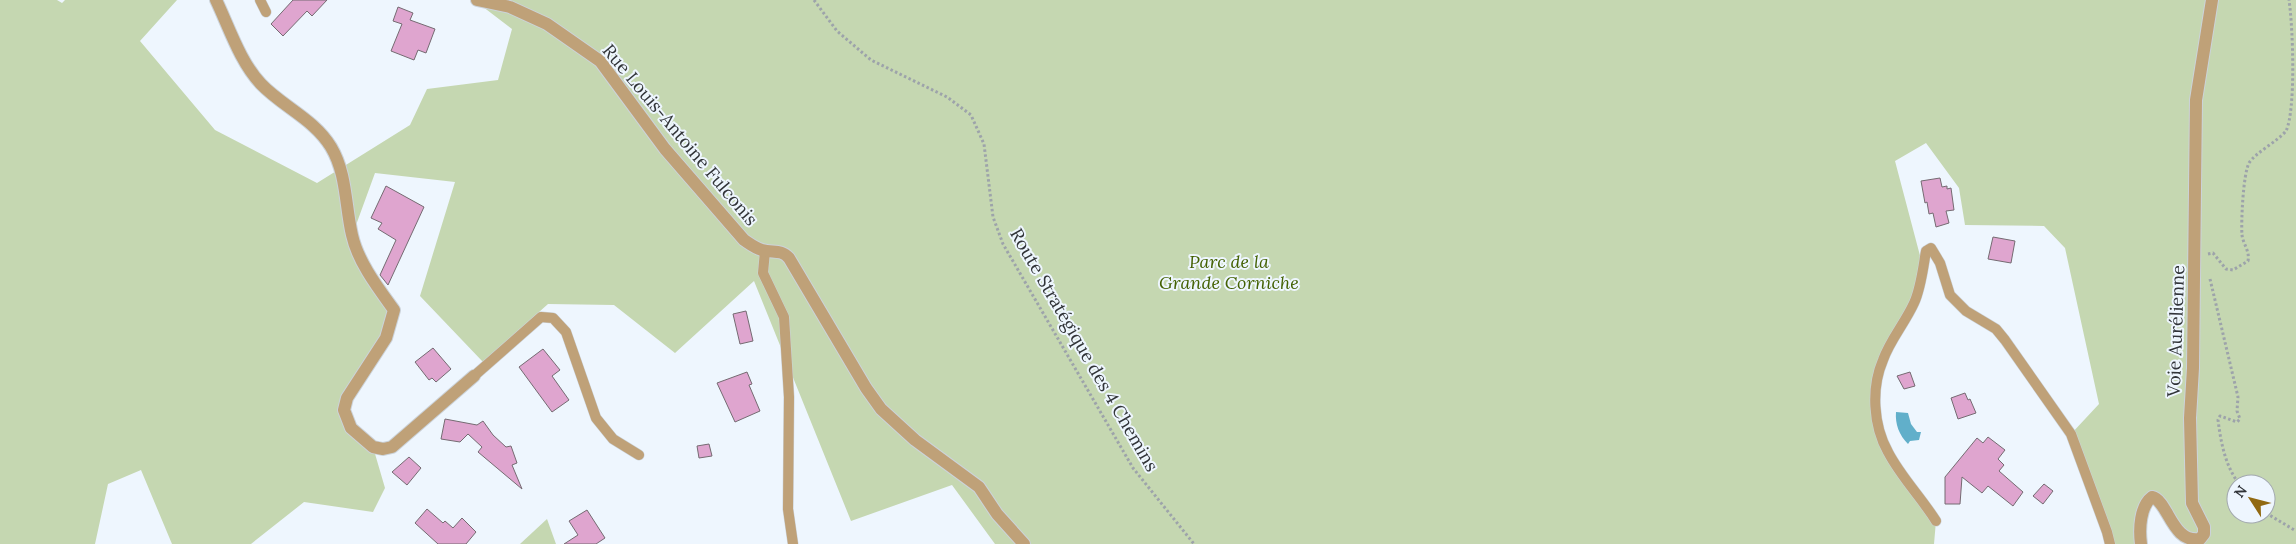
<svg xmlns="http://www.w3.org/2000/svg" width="2296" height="544" viewBox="0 0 2296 544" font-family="Lora,serif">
	<rect width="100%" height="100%" fill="#eef6fe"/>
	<g fill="#c5d7b1" fill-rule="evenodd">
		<path d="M 0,0 L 57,0 L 62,3 L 65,0 L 177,0 L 140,41 L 215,130 L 317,183 L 410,125 L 427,89 L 498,80 L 512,29 L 474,0 L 2296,0 L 2296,544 L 2192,544 L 2152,497 L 2141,544 L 2110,544 L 2071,434 L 2099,404 L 2065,248 L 2044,226 L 1965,225 L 1959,188 L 1926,143 L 1895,161 L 1923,267 L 1875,388 L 1887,450 L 1936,521 L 1934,544 L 995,544 L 952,485 L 851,521 L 754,281 L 675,353 L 614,305 L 548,304 L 483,362 L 420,296 L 455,182 L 375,173 L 352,236 L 394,310 L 344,410 L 373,447 L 385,488 L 373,512 L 304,502 L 251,544 L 172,544 L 141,470 L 108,484 L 95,544 L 0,544 ZM 2236,484 L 2266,484 L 2266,514 L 2236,514 Z"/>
		<path d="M 547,519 L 556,544 L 520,544 Z"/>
	</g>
	<path fill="#61afca" d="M 1896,412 L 1908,413 L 1911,424 L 1917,432 L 1921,432 L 1919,440 L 1910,441 L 1908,444 C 1899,435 1895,424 1896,412 Z"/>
	<g fill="#dfa5cf" stroke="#756b72">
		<path d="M 293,0 L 327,0 L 312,16 L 307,11 L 283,36 L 271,24 Z"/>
		<path d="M 398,7 L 413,13 L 410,20 L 435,29 L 426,53 L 418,50 L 414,60 L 391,51 L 402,24 L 393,21 Z"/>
		<path d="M 1940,178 L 1942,187 L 1947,186 L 1947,189 L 1951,188 L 1954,210 L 1946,211 L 1949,223 L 1936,227 L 1933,213 L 1929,214 L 1927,202 L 1925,203 L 1921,181 Z"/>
		<path d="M 386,186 L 424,207 L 388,285 L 380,275 L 396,240 L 378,229 L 382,223 L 371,218 Z"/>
		<path d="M 1993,237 L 2015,241 L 2011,263 L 1988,259 Z"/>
		<path d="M 746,311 L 753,341 L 740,344 L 733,314 Z"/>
		<path d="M 433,348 L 451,369 L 436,382 L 432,378 L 429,380 L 415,362 Z"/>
		<path d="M 543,349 L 560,370 L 552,376 L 569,400 L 552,412 L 519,367 Z"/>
		<path d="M 747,372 L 752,384 L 749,385 L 760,411 L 735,422 L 717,383 Z"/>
		<path d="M 1910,372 L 1915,386 L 1904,389 L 1897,376 Z"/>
		<path d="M 1965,393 L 1968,400 L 1970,399 L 1976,413 L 1958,419 L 1951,398 Z"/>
		<path d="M 445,419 L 477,425 L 483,421 L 493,435 L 506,447 L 511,446 L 517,463 L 512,465 L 522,489 L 478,452 L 482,447 L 468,434 L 460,442 L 441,439 Z"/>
		<path d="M 1988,437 L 2005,450 L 1998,459 L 2004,465 L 1999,471 L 2023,492 L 2013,506 L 1988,486 L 1982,493 L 1962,477 L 1960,504 L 1945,504 L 1945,477 L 1977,438 L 1983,443 Z"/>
		<path d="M 709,444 L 712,456 L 699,458 L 697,446 Z"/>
		<path d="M 409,457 L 421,468 L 407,485 L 392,472 Z"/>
		<path d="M 2044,484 L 2053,491 L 2043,504 L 2033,496 Z"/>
		<path d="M 427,509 L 443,523 L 445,521 L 453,528 L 462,518 L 476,532 L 466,544 L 438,544 L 415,523 Z"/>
		<path d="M 587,510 L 605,538 L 596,544 L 564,544 L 578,535 L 569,521 Z"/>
	</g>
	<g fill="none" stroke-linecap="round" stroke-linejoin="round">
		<defs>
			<g id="lane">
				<path d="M 260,0 L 266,12"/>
				<path d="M 765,251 L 763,273 L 784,317 L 789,397 L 788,509 L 793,544"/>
				<path d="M 474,376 L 541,317 L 553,318 L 566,332 L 596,418 L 613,439 L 639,455"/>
				<path d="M 1936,521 C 1921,497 1901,477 1888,452 C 1873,425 1871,388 1883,360 C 1890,340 1905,323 1914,303 C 1921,288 1923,268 1926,251 L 1931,248 L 1940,263 L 1950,295 L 1966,311 L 1996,329 L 2005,340 L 2071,434 L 2107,532 L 2110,544"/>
			</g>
			<g id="street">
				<path d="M 216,0 C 229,27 240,62 261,84 C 283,107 314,119 331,147 C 347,174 345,205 352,235 C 358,262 378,288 394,310 L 386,338 L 347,398 L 344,410 L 351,428 L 373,447 L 383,449 L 392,447 L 474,376"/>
				<path d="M 477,0 L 510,7 L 547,24 L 600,61 L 665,149 L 744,240 C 750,244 755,248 762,250 C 773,253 781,249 789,258 L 866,388 L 881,409 L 915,440 L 979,487 L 997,514 L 1024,544"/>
				<path d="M 2141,544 C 2139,529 2140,506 2152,497 C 2168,500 2172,544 2200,539 L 2204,534 L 2204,527 L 2192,503 L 2190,418 L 2193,368 L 2196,100 L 2212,0"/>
			</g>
		</defs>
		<use href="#lane" stroke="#ccd3da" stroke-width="11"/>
		<use href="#street" stroke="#ccd3da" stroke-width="14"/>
		<g stroke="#9da3aa" stroke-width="3" stroke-dasharray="2.5 2.5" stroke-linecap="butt">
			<path d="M 814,0 L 837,31 L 871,60 L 947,97 L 971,115 L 984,144 L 993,217 L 1003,244 L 1133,468 L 1194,544"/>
			<path d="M 2208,254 L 2213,253 L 2226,269 L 2233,270 L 2248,261 C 2250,251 2243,244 2242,235 C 2241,222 2243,175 2249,163 C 2255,153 2278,141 2286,131 C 2296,110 2293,27 2289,0"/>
			<path d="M 2210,279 L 2238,397 L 2237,411 L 2240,419 L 2237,422 L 2220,416 L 2218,420 C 2221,443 2225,465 2239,484"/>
			<path d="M 2266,513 L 2296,531"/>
		</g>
		<use href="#lane" stroke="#bfa178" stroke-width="10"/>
		<use href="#street" stroke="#bfa178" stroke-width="12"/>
	</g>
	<g text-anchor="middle" stroke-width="4" stroke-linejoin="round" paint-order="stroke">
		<g font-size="18" fill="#313438" stroke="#eef6fe">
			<text transform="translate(680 135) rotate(50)" y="6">Rue Louis-Antoine Fulconis</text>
			<text transform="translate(2176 331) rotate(-88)" y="6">Voie Aurélienne</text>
			<text transform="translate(1084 350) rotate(60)" y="6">Route Stratégique des 4 Chemins</text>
		</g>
		<g font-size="18" font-style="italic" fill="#436102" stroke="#eef6fe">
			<text x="1229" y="268">Parc de la<tspan x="1229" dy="21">Grande Corniche</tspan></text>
		</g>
	</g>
	<g transform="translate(2251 499) rotate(306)"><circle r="24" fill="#eef6fe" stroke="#a2a8af"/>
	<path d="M0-4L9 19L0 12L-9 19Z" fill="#916911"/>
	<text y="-8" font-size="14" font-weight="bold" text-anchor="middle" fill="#313438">N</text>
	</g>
</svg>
